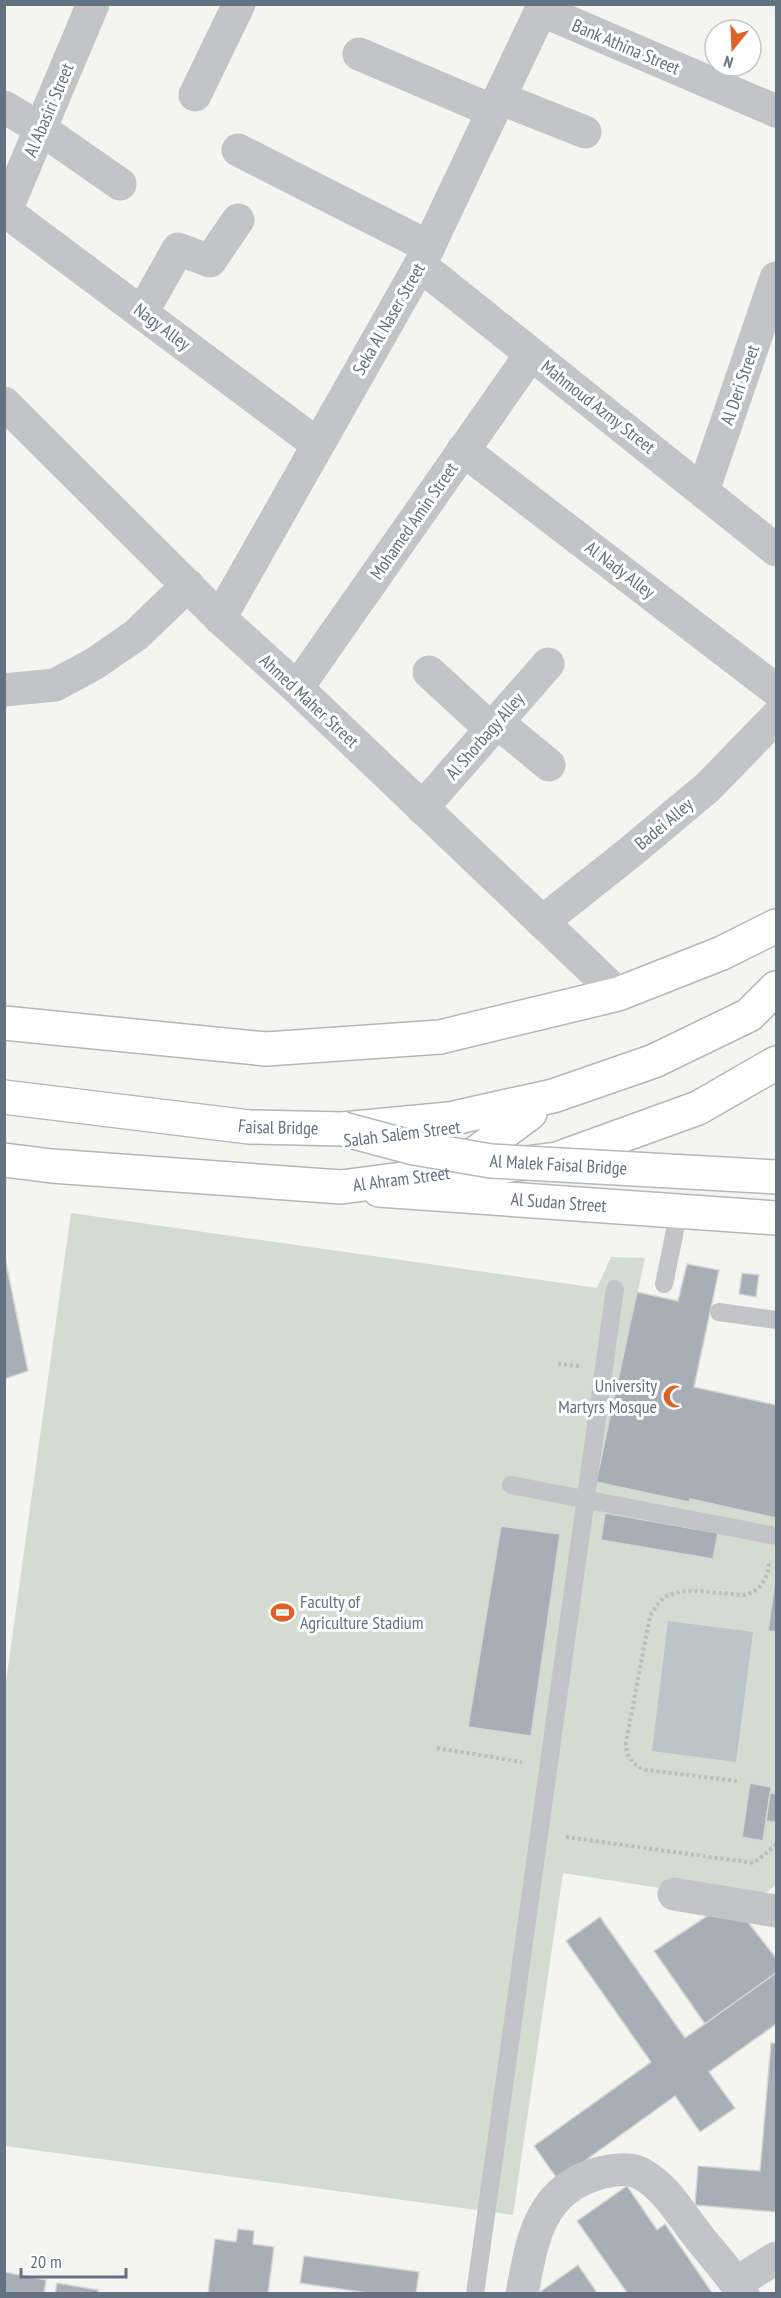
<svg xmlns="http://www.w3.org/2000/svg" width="781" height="2298" viewBox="0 0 781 2298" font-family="'PT Sans Narrow',sans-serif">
	<rect width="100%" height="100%" fill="#f4f4f0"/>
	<path fill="#d4dbd1" d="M 71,1213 L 597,1288 L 611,1257 L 645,1258 L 596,1482 L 690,1499 L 776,1518 L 776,1884 L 756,1903 L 563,1873 L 513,2215 L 5,2146 L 5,1689 Z"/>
	<path fill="#bac4c9" d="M 668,1621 L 753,1632 L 736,1762 L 652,1751 Z"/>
	<g fill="#a8aeb5" stroke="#d5d5d3" stroke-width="1.5">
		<path d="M 4,1253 L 28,1371 L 4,1379 Z"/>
		<path d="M 687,1264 L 719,1270 L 694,1387 L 776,1405 L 776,1518 L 690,1499 L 689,1502 L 596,1482 L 637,1292 L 678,1301 Z"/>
		<path d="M 742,1273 L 759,1275 L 756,1297 L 739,1294 Z"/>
		<path d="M 605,1513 L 718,1533 L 713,1559 L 601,1540 Z"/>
		<path d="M 501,1526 L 560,1534 L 531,1736 L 468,1727 Z"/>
		<path d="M 776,1574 L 776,1632 L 768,1631 Z"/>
		<path d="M 750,1783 L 771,1787 L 763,1841 L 742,1837 Z"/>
		<path d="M 770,1793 L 776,1794 L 776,1822 L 766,1821 Z"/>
		<path d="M 710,1914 L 747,1921 L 776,1958 L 776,1973 L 705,2024 L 654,1951 Z"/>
		<path d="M 600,1917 L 685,2038 L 776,1973 L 776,2024 L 709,2072 L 735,2108 L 700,2132 L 675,2096 L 558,2180 L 534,2146 L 651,2062 L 566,1941 Z"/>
		<path d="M 771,2043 L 776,2043 L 776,2212 L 695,2205 L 698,2166 L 760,2171 Z"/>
		<path d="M 627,2186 L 657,2230 L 665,2224 L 713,2294 L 628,2294 L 577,2221 Z"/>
		<path d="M 238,2229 L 254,2231 L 253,2244 L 274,2247 L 268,2294 L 208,2294 L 215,2239 L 236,2242 Z"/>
		<path d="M 304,2256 L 419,2272 L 416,2294 L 374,2294 L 300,2283 Z"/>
		<path d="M 578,2265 L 598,2294 L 541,2294 L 540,2292 Z"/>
		<path d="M 4,2272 L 46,2280 L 44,2294 L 4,2294 Z"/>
		<path d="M 57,2283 L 98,2290 L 98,2294 L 55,2294 Z"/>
	</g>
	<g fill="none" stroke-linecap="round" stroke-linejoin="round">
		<defs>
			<g id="primary">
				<path id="s1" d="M 379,1190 L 776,1218"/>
			</g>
			<g id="trunk">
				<path d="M 4,1023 L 266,1049 L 440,1037 L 618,994 L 722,953 L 776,926"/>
				<path id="s2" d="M 4,1097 L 249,1127 L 343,1129 L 449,1119 L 553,1096 L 654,1061 L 749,1015 L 776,988"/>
				<path id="s3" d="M 4,1160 L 52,1166 L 341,1187 L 557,1159 L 698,1108 L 776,1063"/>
				<path d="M 453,1170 L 530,1113"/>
			</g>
		</defs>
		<use href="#primary" stroke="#b5b8bc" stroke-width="36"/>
		<use href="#trunk" stroke="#b4b7ba" stroke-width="36"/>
		<g stroke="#bbbdbf" stroke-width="4" stroke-dasharray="3 3" stroke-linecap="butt">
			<path d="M 558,1364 L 579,1366"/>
			<path d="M 437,1748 L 522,1762"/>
			<path d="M 737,1781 L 646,1770 C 632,1765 626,1757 626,1742 L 650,1616 C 655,1608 660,1599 669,1595 C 685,1587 725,1594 744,1595 C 761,1591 767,1580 769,1563"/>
			<path d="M 566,1837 L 754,1863 L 776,1845"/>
		</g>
		<g stroke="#c2c4c8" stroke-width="18">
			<path d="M 664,1284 L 679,1211"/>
			<path d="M 719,1312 L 776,1320"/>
			<path d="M 511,1485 L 776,1536"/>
			<path d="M 475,2294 L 615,1289"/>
		</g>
		<g stroke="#c2c4c8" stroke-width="33">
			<path d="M 541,10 L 776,111"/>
			<path d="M 359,54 L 493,111"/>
			<path d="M 195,95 L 239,4"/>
			<path d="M 499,98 L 585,132"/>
			<path d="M 4,107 L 41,129 L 120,184"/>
			<path d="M 238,150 L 429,247"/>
			<path d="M 4,210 L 317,444"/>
			<path d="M 4,215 L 93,4"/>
			<path d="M 420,265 L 776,550"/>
			<path d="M 142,313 L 178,249 L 210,261 L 238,220"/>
			<path d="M 4,403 L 220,618 L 297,688 L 618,994"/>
			<path d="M 463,450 L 776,690"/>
			<path d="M 703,491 L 776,278"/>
			<path d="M 220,618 L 420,265 L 544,4"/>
			<path d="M 429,672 L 491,729"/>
			<path d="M 297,688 L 531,354"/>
			<path d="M 4,690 L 55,685 L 94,664 L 136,635 L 188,585"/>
			<path d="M 497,722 L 549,765"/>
			<path d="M 422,808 L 548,664"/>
			<path d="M 542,922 L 628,854 L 708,787 L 776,717"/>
			<path d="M 674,1894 L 776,1911"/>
			<path d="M 736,2283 L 776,2258"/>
			<path d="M 522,2294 C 532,2240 539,2189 600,2173 C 612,2170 628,2167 640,2173 C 665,2186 681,2214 698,2236 C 713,2255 730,2273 743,2294"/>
		</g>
		<use href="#primary" stroke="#fff" stroke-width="33"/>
		<use href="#trunk" stroke="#fff" stroke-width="33"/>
		<defs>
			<g id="primary-bridge">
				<path id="s4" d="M 343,1129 L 414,1148 L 491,1161 L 776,1177"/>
			</g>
		</defs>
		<use href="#primary-bridge" stroke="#b5b8bc" stroke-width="36" stroke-linecap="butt"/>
		<use href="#primary-bridge" stroke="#fff" stroke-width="33"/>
	</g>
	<defs>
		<symbol id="mosque-bare" viewBox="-9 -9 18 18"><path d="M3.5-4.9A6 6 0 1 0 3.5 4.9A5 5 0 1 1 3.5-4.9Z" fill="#e06125" stroke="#fff" stroke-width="2.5" paint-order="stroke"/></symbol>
		<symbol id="stadium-bare" viewBox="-9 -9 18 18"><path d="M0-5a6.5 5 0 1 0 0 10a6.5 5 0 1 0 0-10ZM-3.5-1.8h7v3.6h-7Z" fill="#e06125" stroke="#fff" stroke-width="2.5" paint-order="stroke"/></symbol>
	</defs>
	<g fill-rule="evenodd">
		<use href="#mosque-bare" x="658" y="1380" width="33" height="33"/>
		<use href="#stadium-bare" x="266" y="1596" width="33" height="33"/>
	</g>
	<g text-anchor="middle" stroke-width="6" stroke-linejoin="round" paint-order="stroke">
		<g font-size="18" fill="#647181" stroke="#fff">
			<text transform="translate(626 47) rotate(23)" y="6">Bank Athina Street</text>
			<text transform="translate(49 110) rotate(-67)" y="6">Al Abasiri Street</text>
			<text transform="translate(389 319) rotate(-60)" y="6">Seka Al Naser Street</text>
			<text transform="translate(162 327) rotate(37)" y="6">Nagy Alley</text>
			<text transform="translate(740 385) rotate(-71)" y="6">Al Deri Street</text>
			<text transform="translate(598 407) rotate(38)" y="6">Mahmoud Azmy Street</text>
			<text transform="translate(414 521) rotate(-55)" y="6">Mohamed Amin Street</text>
			<text transform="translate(620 570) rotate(37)" y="6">Al Nady Alley</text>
			<text transform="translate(309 701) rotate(43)" y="6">Ahmed Maher Street</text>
			<text transform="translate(485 736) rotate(-49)" y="6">Al Shorbagy Alley</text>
			<text transform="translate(664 824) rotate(-40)" y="6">Badei Alley</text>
			<text dy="6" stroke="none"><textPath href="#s2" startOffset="276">Faisal Bridge</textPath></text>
			<text transform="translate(402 1134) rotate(-7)" y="6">Salah Salem Street</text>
			<text dy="6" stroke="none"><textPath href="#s4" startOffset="219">Al Malek Faisal Bridge</textPath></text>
			<text dy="6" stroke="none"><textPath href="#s3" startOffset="399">Al Ahram Street</textPath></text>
			<text dy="6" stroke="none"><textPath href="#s1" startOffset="180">Al Sudan Street</textPath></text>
		</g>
		<g font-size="18" fill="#647181" stroke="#fff" text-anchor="end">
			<text x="657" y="1392">University<tspan x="657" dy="21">Martyrs Mosque</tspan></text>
			<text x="300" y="1608" text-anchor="start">Faculty of<tspan x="300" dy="21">Agriculture Stadium</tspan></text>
		</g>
	</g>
	<rect width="781" height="2298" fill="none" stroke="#647181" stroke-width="12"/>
	<g transform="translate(733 48) rotate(198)"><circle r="28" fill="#ffffff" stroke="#c1c6cd" stroke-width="1.5"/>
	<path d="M0-4.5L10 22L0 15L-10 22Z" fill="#e06125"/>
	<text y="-9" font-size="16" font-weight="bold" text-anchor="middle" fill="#647181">N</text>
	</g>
	<path d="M21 2268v9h105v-9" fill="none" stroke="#647181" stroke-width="3"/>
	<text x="30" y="2268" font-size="18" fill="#647181" stroke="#ffffff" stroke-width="4.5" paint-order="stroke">20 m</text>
</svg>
